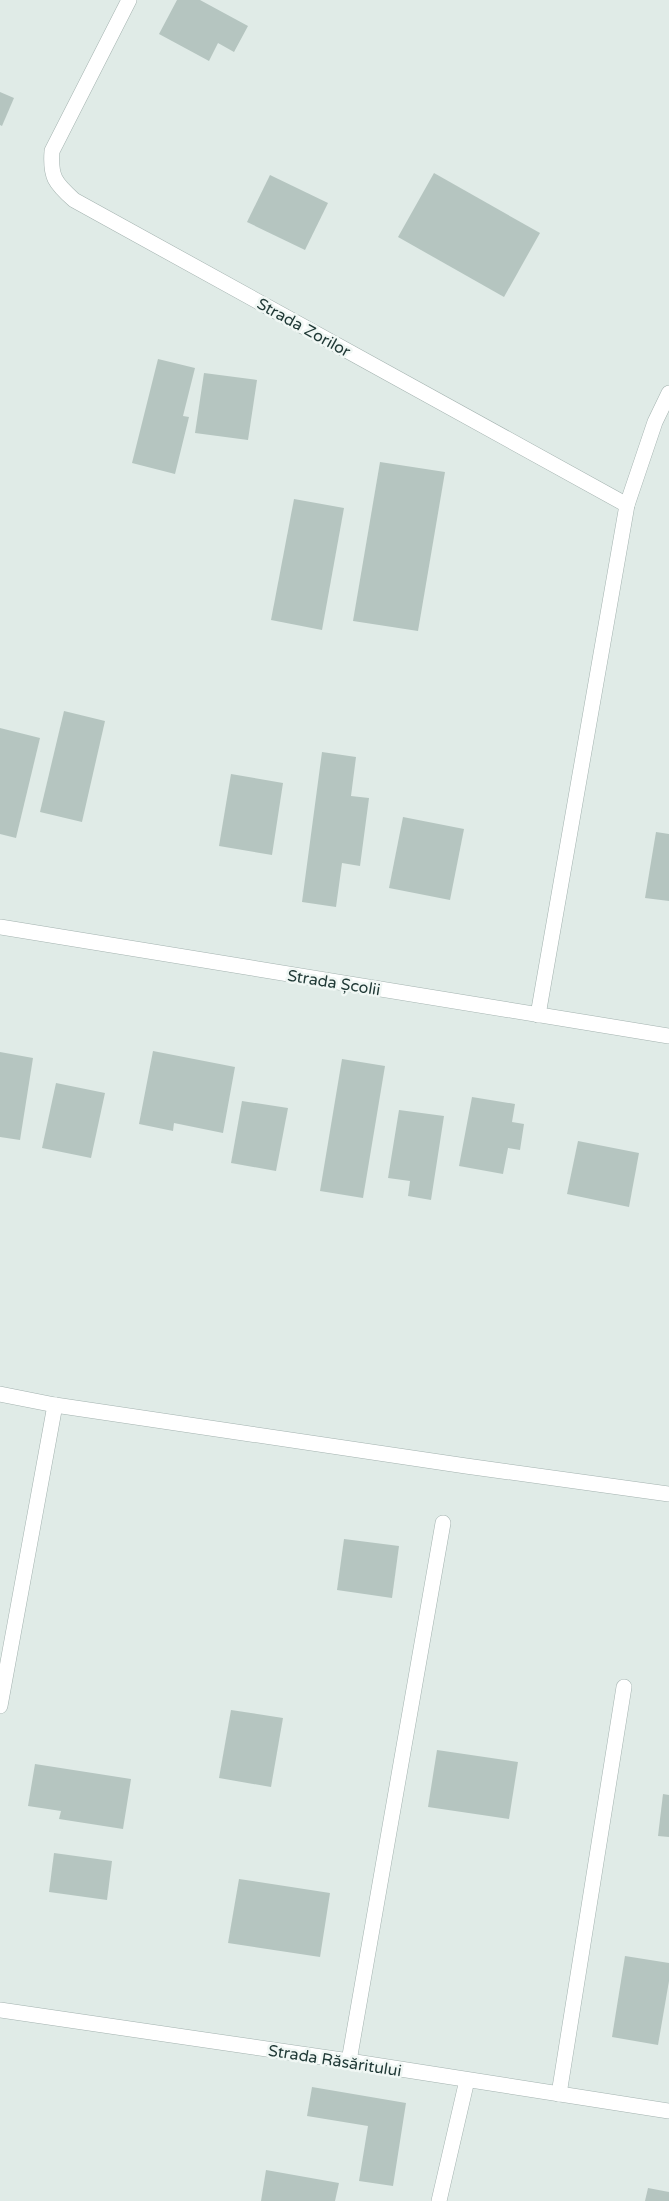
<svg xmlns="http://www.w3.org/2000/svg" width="669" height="2201" viewBox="0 0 669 2201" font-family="'Varela Round',sans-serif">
	<rect width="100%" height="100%" fill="#e0ebe7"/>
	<g fill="#b5c5c0">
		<path d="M 177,0 L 200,0 L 248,26 L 234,52 L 218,43 L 209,61 L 159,34 Z"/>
		<path d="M 0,92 L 14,98 L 2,126 L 0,125 Z"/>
		<path d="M 434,173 L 540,233 L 504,297 L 398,237 Z"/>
		<path d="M 270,175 L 328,203 L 305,250 L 247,222 Z"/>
		<path d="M 158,359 L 195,368 L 183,416 L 189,417 L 175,474 L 132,463 Z"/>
		<path d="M 204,373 L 257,380 L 248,440 L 195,433 Z"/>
		<path d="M 380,462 L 445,472 L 418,631 L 353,621 Z"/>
		<path d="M 294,499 L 344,508 L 322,630 L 271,620 Z"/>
		<path d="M 64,711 L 105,721 L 82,822 L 40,812 Z"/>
		<path d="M 0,728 L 40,738 L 16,838 L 0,834 Z"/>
		<path d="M 322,752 L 356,757 L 351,796 L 369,798 L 360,866 L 342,863 L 336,907 L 302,902 Z"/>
		<path d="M 231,774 L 283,783 L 272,855 L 219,846 Z"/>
		<path d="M 403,817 L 464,829 L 450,900 L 389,888 Z"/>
		<path d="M 656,832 L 669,834 L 669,901 L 645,898 Z"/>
		<path d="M 153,1051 L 235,1067 L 223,1133 L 174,1123 L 173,1131 L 139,1124 Z"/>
		<path d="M 0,1052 L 33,1058 L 20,1140 L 0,1137 Z"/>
		<path d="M 342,1059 L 385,1066 L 363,1198 L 320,1191 Z"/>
		<path d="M 56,1083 L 105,1093 L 91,1158 L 42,1148 Z"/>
		<path d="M 472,1097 L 515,1104 L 512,1122 L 524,1124 L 520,1150 L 508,1148 L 503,1174 L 459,1166 Z"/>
		<path d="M 242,1101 L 288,1108 L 276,1171 L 231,1163 Z"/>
		<path d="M 399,1110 L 444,1116 L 431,1200 L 408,1196 L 410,1181 L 388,1178 Z"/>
		<path d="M 578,1141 L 639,1153 L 629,1207 L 567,1194 Z"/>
		<path d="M 344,1539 L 399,1546 L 392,1598 L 337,1590 Z"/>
		<path d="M 231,1710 L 283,1718 L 271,1787 L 219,1778 Z"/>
		<path d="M 437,1750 L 518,1762 L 509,1819 L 428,1807 Z"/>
		<path d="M 35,1764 L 131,1779 L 123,1829 L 59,1819 L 61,1811 L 28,1806 Z"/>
		<path d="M 663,1794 L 669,1795 L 669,1837 L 658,1836 Z"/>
		<path d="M 54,1853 L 112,1861 L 107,1900 L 49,1892 Z"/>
		<path d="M 239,1879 L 330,1893 L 320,1957 L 228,1943 Z"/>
		<path d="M 625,1956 L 669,1963 L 669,1981 L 658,2045 L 612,2037 Z"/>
		<path d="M 312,2087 L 406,2103 L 393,2186 L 359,2181 L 368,2126 L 307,2116 Z"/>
		<path d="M 266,2170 L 339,2183 L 335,2201 L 261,2201 Z"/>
		<path d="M 648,2188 L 669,2192 L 669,2201 L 645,2201 Z"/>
	</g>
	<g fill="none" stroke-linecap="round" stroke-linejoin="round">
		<defs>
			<g id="street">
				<path d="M 129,0 L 52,151 C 50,177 55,183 74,200 L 627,505"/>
				<path d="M 0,927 L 669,1036"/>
				<path d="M 538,1015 L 627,505 L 655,422 L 669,393"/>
				<path d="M 0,1394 L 55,1405 L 466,1466 L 669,1494"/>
				<path d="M 0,1706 L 55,1405"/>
				<path d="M 0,2010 L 349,2061 L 669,2111"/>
				<path d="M 349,2061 L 443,1523"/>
				<path d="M 559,2094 L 624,1687"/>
				<path d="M 439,2201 L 467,2080"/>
			</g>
		</defs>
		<use href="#street" stroke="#a3b2af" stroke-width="16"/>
		<use href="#street" stroke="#fff" stroke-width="15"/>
	</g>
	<g text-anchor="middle" stroke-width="5" stroke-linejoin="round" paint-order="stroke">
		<g font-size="16" fill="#213a37" stroke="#f0f7f4">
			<text transform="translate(304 327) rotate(29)" y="6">Strada Zorilor</text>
			<text transform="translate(334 982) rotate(9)" y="6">Strada Școlii</text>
			<text transform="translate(335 2060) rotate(9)" y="6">Strada Răsăritului</text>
		</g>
	</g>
</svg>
